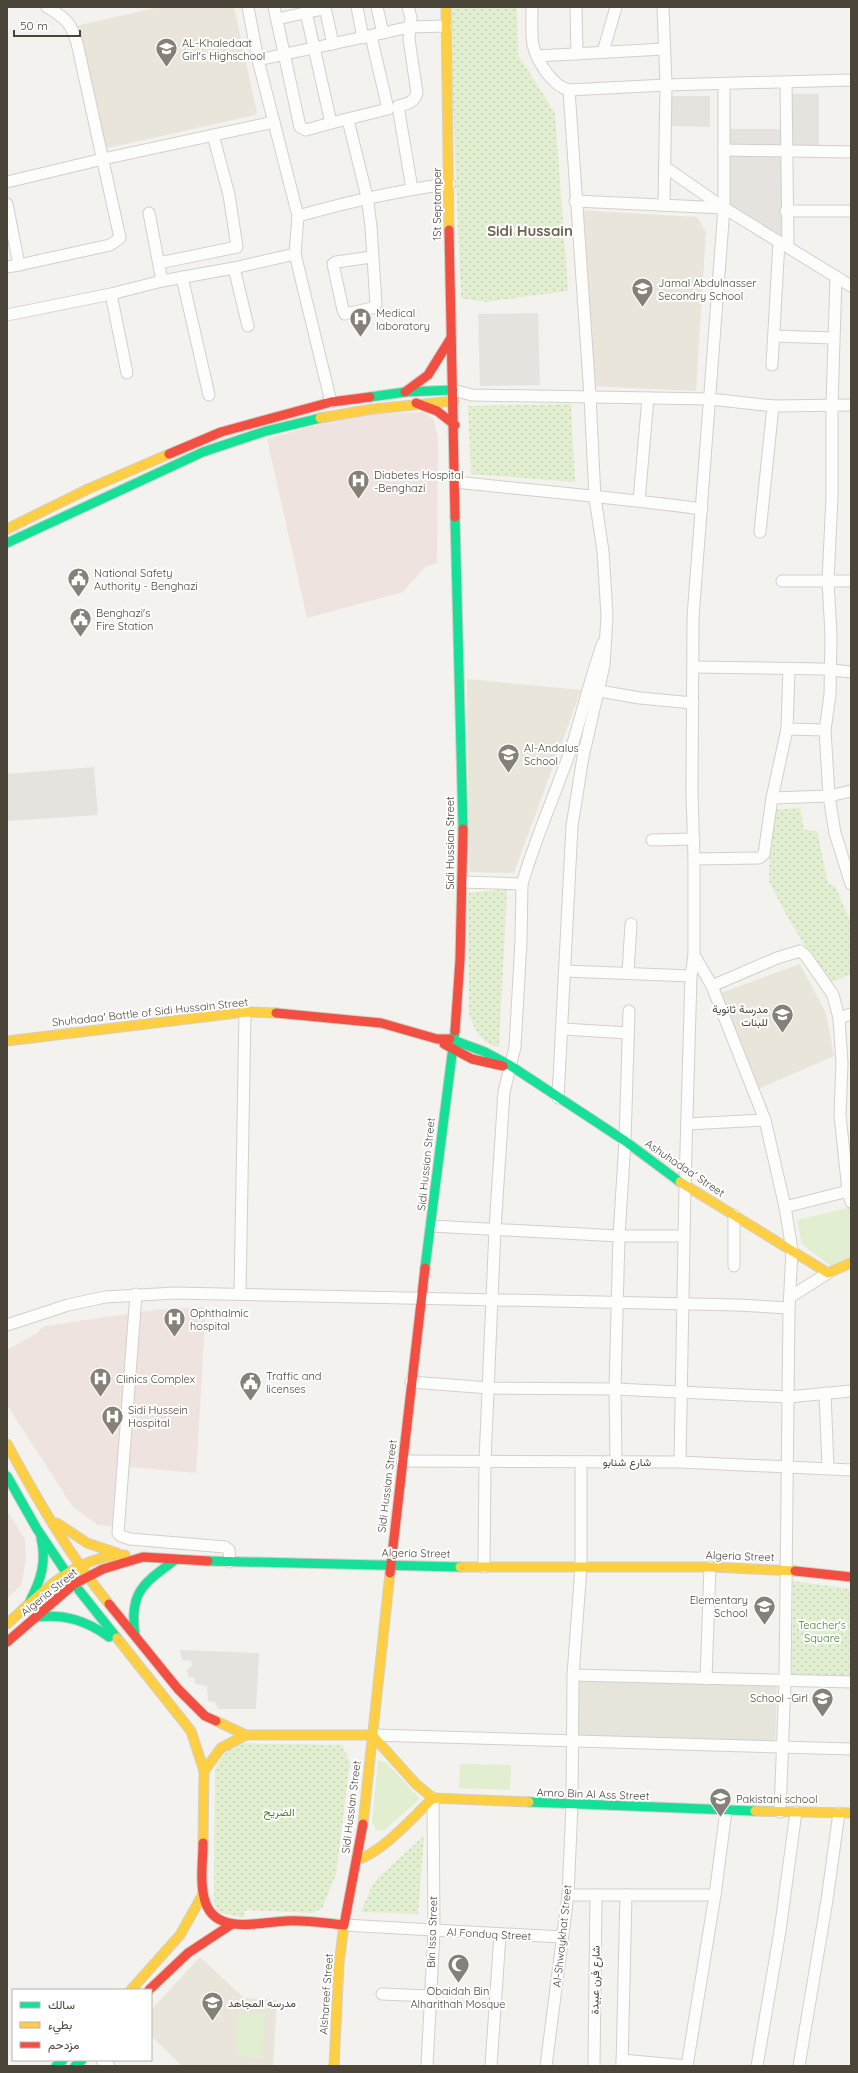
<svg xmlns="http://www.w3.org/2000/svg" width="858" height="2073" viewBox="0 0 858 2073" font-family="Quicksand,Vazirmatn,sans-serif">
	<defs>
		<pattern id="park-dots" width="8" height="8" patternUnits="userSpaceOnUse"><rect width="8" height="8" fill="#e1eecf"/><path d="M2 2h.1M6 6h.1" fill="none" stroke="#c3cdb2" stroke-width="1.8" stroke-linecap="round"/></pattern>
	</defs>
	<rect width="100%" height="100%" fill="#f4f2ee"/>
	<path fill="#e7e4dc" d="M 576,1674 L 777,1682 L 775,1750 L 576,1740 Z"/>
	<g fill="#eae5da">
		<path d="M 159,7 L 234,7 L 257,113 L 255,115 L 108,148 L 101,142 L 76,26 Z"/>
		<path d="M 578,210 L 697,217 L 706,232 L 696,391 L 590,386 Z"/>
		<path d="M 467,679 L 581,690 L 514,873 L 469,872 Z"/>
		<path d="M 800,964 L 826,1013 L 834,1056 L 758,1089 L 718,994 Z"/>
		<path d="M 200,1957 L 244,1998 L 277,2000 L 273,2066 L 182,2066 L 151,2036 L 151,2010 Z"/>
	</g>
	<g fill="#eee3df">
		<path d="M 424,412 L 434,420 L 438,439 L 437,563 L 425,567 L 403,592 L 307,618 L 267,439 L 356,414 Z"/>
		<path d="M 206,1307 L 196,1473 L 130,1467 L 125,1507 L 125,1528 L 98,1525 L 73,1507 L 7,1405 L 7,1350 L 37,1333 L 45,1326 L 161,1309 Z"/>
		<path d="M 7,1511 L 25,1539 L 26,1560 L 21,1585 L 7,1598 Z"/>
	</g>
	<g fill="#e1eecf">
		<path d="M 851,1207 L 851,1262 L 832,1267 L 802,1244 L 797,1220 Z"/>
		<path d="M 378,1760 L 386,1762 L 420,1799 L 384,1830 L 376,1830 L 372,1822 Z"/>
		<path d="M 460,1764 L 511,1765 L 510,1790 L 459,1788 Z"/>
		<path d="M 237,2013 L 265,2014 L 262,2058 L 235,2056 Z"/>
	</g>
	<g fill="url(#park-dots)">
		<path d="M 449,7 L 517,7 L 518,55 L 555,113 L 568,291 L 485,302 L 461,298 Z"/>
		<path d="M 571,404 L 575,482 L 471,474 L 468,406 Z"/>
		<path d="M 800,808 L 804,830 L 817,831 L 828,884 L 835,886 L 851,923 L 851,974 L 827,984 L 786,914 L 769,881 L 771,810 Z"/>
		<path d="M 507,889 L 499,1047 C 480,1043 475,1031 469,1013 L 468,893 Z"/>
		<path d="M 793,1581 L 851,1589 L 851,1676 L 792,1674 Z"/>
		<path d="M 233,1743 L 342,1745 L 350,1762 L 336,1874 L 322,1908 L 313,1913 L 246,1910 L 244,1918 L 218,1912 L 214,1901 L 215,1768 Z"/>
		<path d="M 424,1836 L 418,1914 L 361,1912 L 371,1888 L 378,1878 Z"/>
	</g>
	<g fill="#e6e3df">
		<rect x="790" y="94" width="29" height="53"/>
		<path d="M 670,96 L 710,96 L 710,127 L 670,126 Z"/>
		<path d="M 728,129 L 781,129 L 782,239 L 729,206 Z"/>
		<path d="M 538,313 L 540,385 L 480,386 L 478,314 Z"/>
		<path d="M 94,767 L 98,815 L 7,821 L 7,774 Z"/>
		<path d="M 180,1650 L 259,1653 L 256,1709 L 218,1709 L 215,1702 L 208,1701 L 207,1686 L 195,1684 L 194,1678 L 188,1677 L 187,1670 L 192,1665 L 191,1661 L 182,1660 Z"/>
	</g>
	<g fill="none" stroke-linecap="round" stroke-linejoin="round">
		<defs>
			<g id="street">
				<path d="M 248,7 L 258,60"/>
				<path d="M 274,7 L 300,127 L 306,130 L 331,123"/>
				<path d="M 357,7 L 363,38"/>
				<path d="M 377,7 L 383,33"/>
				<path d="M 408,7 L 411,18 L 409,39 L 417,93 C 414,103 407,104 398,106 L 412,189"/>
				<path d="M 532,7 C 532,19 531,33 533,45 C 537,61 552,86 569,90 L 590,396 L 595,498 L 603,551 L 607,616 L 604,665 L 583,757 L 572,826 L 558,1098"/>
				<path d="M 576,7 L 577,54"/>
				<path d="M 663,7 L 666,85 L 664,205"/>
				<path d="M 306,12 L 331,123 L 388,109 L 371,36"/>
				<path d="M 277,19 L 323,9 L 326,12 L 333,44"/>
				<path d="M 603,52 L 616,7"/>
				<path d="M 537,56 L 664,49"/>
				<path d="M 786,83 L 788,247"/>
				<path d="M 724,85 L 724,208 L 693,617 L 692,792 L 694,859 L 694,955 L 712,986 L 765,1120 L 785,1207 L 792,1250 L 789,1308 L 785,1681 L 780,1812"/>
				<path d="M 569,90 L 666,85 L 851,80"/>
				<path d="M 348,120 L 367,197 L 371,226 L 376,304 L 373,308 L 345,314 L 343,310 L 333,264 L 336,262 L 372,257"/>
				<path d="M 724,150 L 851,152"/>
				<path d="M 665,167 L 724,208 L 851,286"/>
				<path d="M 7,182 L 103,159 L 274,122"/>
				<path d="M 575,201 L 724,208"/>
				<path d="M 7,204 L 19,265 L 7,267"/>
				<path d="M 786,211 L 851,211"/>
				<path d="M 149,213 L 162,281"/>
				<path d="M 298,216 C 348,202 398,190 450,184"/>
				<path d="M 295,254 L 331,402"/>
				<path d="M 159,263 L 237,247 L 229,195 L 213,135"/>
				<path d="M 19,265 L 110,245 L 120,238 L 77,43 C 71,22 65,18 47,7"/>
				<path d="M 234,268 L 248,326"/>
				<path d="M 182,277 L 209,395"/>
				<path d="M 836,277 L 832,405 L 832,497 L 828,581 L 831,635 L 830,695 L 825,730 L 829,796 L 835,833 L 851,884"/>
				<path d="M 111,294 L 127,373"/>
				<path d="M 7,315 L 111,294 L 162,281 L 234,268 L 295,254 L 298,216 L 258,60 L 410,27 L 446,26"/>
				<path d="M 774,336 L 833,338"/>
				<path d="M 772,365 L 779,242"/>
				<path d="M 453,390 L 472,395 L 710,399 L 773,406 L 851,405"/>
				<path d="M 456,482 C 538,491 620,498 702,509"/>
				<path d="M 639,501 L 648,398"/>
				<path d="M 760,532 L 773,406"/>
				<path d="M 782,581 L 851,581"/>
				<path d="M 693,667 L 822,669 L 851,672"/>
				<path d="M 599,691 L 640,698 L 693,703"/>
				<path d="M 787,729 L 825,730"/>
				<path d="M 772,798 L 829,796 L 851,791"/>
				<path d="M 652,840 L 694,839"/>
				<path d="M 694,859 L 759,858 L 764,854 L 772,798 L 787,729 L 789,669"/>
				<path d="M 463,882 L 522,884 L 521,941 L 515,1047 L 504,1092 L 495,1229 L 485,1461 L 484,1567"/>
				<path d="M 522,884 C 536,836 557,790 573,743 C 583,710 591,676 603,643"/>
				<path d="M 565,971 L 691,976"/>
				<path d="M 628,973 L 631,924"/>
				<path d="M 712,986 L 777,958 L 800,951 L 806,956 L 833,995 L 839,1018 L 842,1063 L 840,1115 L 848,1191 L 851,1202"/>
				<path d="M 839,1018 L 851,1014"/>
				<path d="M 563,1029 L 628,1033"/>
				<path d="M 687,1124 L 765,1120"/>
				<path d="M 785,1207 L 848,1191"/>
				<path d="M 734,1215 L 734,1266"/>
				<path d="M 431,1226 L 619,1236 L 684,1236"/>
				<path d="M 136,1294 L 118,1533 L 121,1536 L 130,1539 L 225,1547 L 229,1550 L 230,1562"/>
				<path d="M 240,1294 L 245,1012"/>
				<path d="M 790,1297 L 828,1273"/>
				<path d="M 7,1325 L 68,1305 L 105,1297 L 175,1293 L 737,1305 L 789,1308"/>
				<path d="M 411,1382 L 489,1388 L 615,1389 L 788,1397 L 851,1391"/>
				<path d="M 825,1393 L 828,1468"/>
				<path d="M 402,1461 L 680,1462 L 851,1470"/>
				<path d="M 616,1461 L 615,1389 L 619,1236 L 625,1141 L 629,1011"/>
				<path d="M 581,1462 L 581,1567 L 573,1675 L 851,1682"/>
				<path d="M 680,1462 L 685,1185 L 691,976 L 694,955"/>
				<path d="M 706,1679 L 710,1567"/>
				<path d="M 372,1735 L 851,1749"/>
				<path d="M 568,1895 L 715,1895"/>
				<path d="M 344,1925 L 562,1937"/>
				<path d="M 382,1994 L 429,1996"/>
				<path d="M 102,2060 L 109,2066"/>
				<path d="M 622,2060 L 687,2066"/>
				<path d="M 427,2066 L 434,1931 L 433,1798"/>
				<path d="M 491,2066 L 500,1935"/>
				<path d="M 546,2066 L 568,1895 L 572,1805 L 573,1675"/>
				<path d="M 594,2066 L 596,1895"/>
				<path d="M 622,2066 L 626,1895"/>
				<path d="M 687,2066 L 715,1895 L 726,1811"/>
				<path d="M 757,2066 L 780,1931 L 796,1812"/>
				<path d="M 799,2066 L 827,1900 L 839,1813"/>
			</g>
			<g id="fast">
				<path d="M 370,397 L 405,392 L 453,390"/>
				<path d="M 455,517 L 463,829"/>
				<path d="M 7,543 L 203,452 L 266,431 L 320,418"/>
				<path d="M 450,1039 L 485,1052 L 511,1066 L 625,1141 L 680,1182"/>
				<path d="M 425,1268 L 455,1031"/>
				<path d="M 7,1476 L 37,1529 L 74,1584 L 117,1638"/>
				<path d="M 208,1561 L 460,1567"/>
				<path d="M 30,1601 C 41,1580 47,1561 41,1538"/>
				<path d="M 36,1617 C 64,1614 86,1620 109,1637"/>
				<path d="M 135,1635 C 129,1592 143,1584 175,1560"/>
				<path d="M 529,1802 L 755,1811"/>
				<path d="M 56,2066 L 63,2060"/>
				<path d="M 75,2066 L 82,2060"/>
			</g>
			<g id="slow">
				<path d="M 446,7 L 449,230"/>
				<path d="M 320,418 L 373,409 L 454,401"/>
				<path d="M 7,529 L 88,489 L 169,454"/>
				<path d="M 7,1041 L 245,1012 L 276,1013"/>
				<path d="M 680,1182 L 828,1273 L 851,1263"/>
				<path d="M 7,1444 C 37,1499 69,1555 109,1604"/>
				<path d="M 57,1523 L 87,1543 L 117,1553"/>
				<path d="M 460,1567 L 710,1567 L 795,1571"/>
				<path d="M 7,1624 C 41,1593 76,1555 125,1555"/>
				<path d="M 117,1638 L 191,1731 L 204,1771 L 203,1843"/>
				<path d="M 216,1721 L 246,1735 L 372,1735"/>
				<path d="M 372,1735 L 416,1784 L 433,1798"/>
				<path d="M 204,1771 L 221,1748 L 246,1735"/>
				<path d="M 755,1811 L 851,1813"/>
				<path d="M 363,1824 L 390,1573"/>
				<path d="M 357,1860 C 384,1851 412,1818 433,1798 L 529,1802"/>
				<path d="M 131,1990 L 180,1935 L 203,1894"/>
				<path d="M 334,2066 L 339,1964 L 344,1925"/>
			</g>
			<g id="jam">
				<path d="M 449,230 L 455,517"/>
				<path d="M 405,392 L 428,375 L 451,338"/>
				<path d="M 416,403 L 437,411 L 455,425"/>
				<path d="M 169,454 L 221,432 L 331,402 L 370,397"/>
				<path d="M 276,1013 L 381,1023 L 437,1039 L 450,1039"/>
				<path d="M 455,1031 L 460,960 L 463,829"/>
				<path d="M 444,1044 L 472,1059 L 503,1066"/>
				<path d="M 795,1571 L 851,1577"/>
				<path d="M 390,1573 L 425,1268"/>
				<path d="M 109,1604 L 178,1689 L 205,1716 L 216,1721"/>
				<path d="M 7,1642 L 74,1584 L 103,1569 L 143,1557 L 208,1561"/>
				<path d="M 203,1843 C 203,1861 199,1886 206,1904 C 218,1935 261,1922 286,1921 C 305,1920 325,1923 344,1925 L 363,1824"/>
				<path d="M 149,1990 L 188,1953 L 232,1924"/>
			</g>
		</defs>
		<use href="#street" stroke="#d2d0cb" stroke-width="13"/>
		<use href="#fast" stroke="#d3cfc5" stroke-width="11"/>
		<use href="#slow" stroke="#d3cfc5" stroke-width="11"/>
		<use href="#jam" stroke="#d3cfc5" stroke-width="11"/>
		<use href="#street" stroke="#fdfdfc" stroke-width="11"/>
		<use href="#fast" stroke="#16e098" stroke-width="9"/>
		<use href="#slow" stroke="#ffcf43" stroke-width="9"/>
		<use href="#jam" stroke="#f24e42" stroke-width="9"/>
	</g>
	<defs>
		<symbol id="school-pin" viewBox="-11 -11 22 30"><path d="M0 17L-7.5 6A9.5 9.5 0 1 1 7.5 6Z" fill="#868178" stroke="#fff"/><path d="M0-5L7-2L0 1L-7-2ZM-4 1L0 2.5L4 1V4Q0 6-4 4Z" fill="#fff"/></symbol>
		<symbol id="hospital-pin" viewBox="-11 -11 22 30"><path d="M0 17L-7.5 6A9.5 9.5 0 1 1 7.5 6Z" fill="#868178" stroke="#fff"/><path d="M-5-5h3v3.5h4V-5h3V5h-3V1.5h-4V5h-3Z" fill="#fff"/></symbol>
		<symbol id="civic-pin" viewBox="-11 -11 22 30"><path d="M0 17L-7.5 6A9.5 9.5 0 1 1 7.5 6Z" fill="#868178" stroke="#fff"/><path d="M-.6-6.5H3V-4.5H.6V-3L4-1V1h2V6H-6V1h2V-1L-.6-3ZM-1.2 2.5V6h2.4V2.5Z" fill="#fff"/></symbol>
		<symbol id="mosque-pin" viewBox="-11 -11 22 30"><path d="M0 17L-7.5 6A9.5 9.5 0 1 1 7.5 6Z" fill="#868178" stroke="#fff"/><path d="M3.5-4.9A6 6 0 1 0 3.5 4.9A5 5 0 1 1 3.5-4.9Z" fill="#fff"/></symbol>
	</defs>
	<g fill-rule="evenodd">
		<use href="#school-pin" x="154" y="36" width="25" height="34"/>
		<use href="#school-pin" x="630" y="276" width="25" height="34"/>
		<use href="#hospital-pin" x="348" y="306" width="25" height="34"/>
		<use href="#hospital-pin" x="346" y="468" width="25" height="34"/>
		<use href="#civic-pin" x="66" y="566" width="25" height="34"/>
		<use href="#civic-pin" x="68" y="606" width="25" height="34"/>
		<use href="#school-pin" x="496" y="742" width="25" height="34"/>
		<use href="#school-pin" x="770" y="1002" width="25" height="34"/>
		<use href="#hospital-pin" x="162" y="1306" width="25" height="34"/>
		<use href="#hospital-pin" x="88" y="1366" width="25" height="34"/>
		<use href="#civic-pin" x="238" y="1370" width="25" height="34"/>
		<use href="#hospital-pin" x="100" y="1404" width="25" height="34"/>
		<use href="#school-pin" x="752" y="1594" width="25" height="34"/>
		<use href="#school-pin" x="810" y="1686" width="25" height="34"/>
		<use href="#school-pin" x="708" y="1786" width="25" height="34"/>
		<use href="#mosque-pin" x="446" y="1952" width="25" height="34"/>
		<use href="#school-pin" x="200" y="1990" width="25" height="34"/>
	</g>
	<g text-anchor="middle" stroke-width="4" stroke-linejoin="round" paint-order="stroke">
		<g font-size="11" fill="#4b4439" stroke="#fff" text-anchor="start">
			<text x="182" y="47">AL-Khaledaat<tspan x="182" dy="13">Girl's Highschool</tspan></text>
			<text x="658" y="287">Jamal Abdulnasser<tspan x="658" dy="13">Secondry School</tspan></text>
			<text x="376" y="317">Medical<tspan x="376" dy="13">laboratory</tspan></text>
			<text x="374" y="479">Diabetes Hospital<tspan x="374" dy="13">-Benghazi</tspan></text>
			<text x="94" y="577">National Safety<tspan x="94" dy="13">Authority - Benghazi</tspan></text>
			<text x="96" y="617">Benghazi's<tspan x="96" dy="13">Fire Station</tspan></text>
			<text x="524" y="752">Al-Andalus<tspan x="524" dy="13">School</tspan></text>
			<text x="768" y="1013" text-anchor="end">مدرسة ثانوية<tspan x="768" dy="13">للبنات</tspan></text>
			<text x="190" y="1317">Ophthalmic<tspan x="190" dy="13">hospital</tspan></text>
			<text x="266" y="1380">Traffic and<tspan x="266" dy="13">licenses</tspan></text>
			<text x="116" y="1383">Clinics Complex</text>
			<text x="128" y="1414">Sidi Hussein<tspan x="128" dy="13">Hospital</tspan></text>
			<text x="748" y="1604" text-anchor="end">Elementary<tspan x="748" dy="13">School</tspan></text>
			<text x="808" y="1702" text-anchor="end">School -Girl</text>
			<text x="736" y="1803">Pakistani school</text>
			<text x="458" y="1995" text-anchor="middle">Obaidah Bin<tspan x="458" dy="13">Alharithah Mosque</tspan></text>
			<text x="228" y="2007">مدرسه المجاهد</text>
		</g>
		<g font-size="11" fill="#4b4439" stroke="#fff">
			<text transform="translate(437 204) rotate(-90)" y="4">1St Septamper</text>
			<text transform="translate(450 843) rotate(-90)" y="4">Sidi Hussian Street</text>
			<text transform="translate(150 1012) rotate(-6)" y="4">Shuhadaa' Battle of Sidi Hussain Street</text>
			<text transform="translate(426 1164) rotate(-84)" y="4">Sidi Hussian Street</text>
			<text transform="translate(685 1168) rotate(34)" y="4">Ashuhadaa' Street</text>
			<text x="627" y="1466">شارع شنابو</text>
			<text transform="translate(387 1486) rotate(-83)" y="4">Sidi Hussian Street</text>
			<text transform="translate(416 1553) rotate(1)" y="4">Algeria Street</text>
			<text transform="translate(740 1556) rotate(2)" y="4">Algeria Street</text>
			<text transform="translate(49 1592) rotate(-39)" y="4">Algeria Street</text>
			<text transform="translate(593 1794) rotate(2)" y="4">Amro Bin Al Ass Street</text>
			<text transform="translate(351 1807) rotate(-83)" y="4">Sidi Hussian Street</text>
			<text transform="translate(432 1932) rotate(-88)" y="4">Bin Issa Street</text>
			<text transform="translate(489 1934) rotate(3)" y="4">Al Fonduq Street</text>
			<text transform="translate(562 1936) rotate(-84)" y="4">Al-Shwaykhat Street</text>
			<text transform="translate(595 1980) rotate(-89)" y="4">شارع فرن عبيدة</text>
			<text transform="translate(326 1994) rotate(-86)" y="4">Alshareef Street</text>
		</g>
		<g font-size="11" fill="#4a7f2a" stroke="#fff">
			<text x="822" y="1629">Teacher's<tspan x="822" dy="13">Square</tspan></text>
			<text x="279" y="1816">الضريح</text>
		</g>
		<g font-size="15" font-weight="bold" fill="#6e6250" stroke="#fff">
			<text x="530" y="236">Sidi Hussain</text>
		</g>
	</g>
	<rect width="858" height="2073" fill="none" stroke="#4b4439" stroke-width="16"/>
	<rect x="12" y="1989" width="140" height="72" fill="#ffffff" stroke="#b7b4b0"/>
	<rect x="20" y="2002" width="20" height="6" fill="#16e098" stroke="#b7b4b0"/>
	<text x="48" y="2009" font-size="12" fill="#4b4439">سالك</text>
	<rect x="20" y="2022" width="20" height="6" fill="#ffcf43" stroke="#b7b4b0"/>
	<text x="48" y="2029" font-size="12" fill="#4b4439">بطيء</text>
	<rect x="20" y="2042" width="20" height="6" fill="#f24e42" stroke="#b7b4b0"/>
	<text x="48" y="2049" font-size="12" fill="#4b4439">مزدحم</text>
	<path d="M14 30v6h66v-6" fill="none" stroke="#4b4439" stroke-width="2"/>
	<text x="20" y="30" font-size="12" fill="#4b4439" stroke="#ffffff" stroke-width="3" paint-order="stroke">50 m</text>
</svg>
